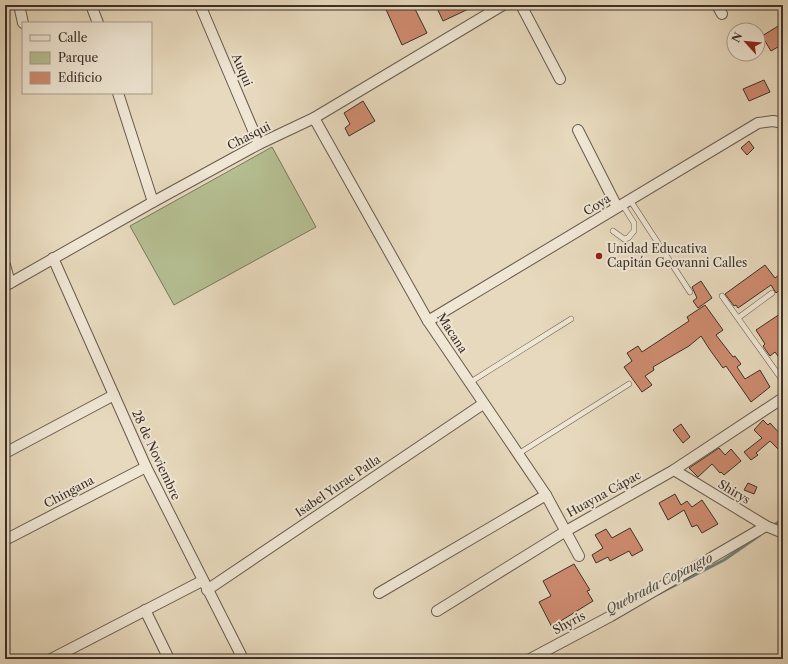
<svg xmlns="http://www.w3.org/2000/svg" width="788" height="664" viewBox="0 0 788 664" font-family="'Libre Caslon Text',serif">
	<rect width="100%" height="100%" fill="#e7d9bd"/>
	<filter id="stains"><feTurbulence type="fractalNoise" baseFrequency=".005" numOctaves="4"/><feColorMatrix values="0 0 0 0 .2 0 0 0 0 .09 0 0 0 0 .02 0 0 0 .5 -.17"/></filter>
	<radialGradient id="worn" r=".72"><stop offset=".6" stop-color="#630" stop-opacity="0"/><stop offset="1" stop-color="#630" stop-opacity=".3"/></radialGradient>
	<path fill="#b5bf92" stroke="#78785e" d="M 272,147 L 316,227 L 174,305 L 130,226 Z"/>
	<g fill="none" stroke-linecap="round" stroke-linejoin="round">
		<g stroke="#73837b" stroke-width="3">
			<path d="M 773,526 L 783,519"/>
			<path d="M 658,594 L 724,560 L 760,535"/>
		</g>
	</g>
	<g fill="#ce8b6f" stroke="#3c3029">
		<path d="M 384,5 L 413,5 L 427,33 L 402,45 Z"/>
		<path d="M 444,5 L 477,5 L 443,21 L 437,8 Z"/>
		<path d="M 783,23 L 783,44 L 771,51 L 762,36 Z"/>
		<path d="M 764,80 L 770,92 L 749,101 L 743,89 Z"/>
		<path d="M 363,101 L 375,121 L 349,136 L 345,128 L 350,124 L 344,113 Z"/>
		<path d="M 749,141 L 754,148 L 747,155 L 741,148 Z"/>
		<path d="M 765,265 L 775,278 L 783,272 L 783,287 L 776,293 L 771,285 L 738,308 L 736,305 L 734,306 L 725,294 Z"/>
		<path d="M 701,281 L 712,298 L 698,308 L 693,301 L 697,298 L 692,287 Z"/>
		<path d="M 705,305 L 723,330 L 716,335 L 733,357 L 735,356 L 741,364 L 737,367 L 745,379 L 760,370 L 770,387 L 751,402 L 726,366 L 723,368 L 710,350 L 701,336 L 689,346 L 653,367 L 654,370 L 645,376 L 652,385 L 642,392 L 624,367 L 632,361 L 627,353 L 638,346 L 642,352 L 689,321 L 687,317 Z"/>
		<path d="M 783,312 L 783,363 L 775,352 L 770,356 L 763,346 L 765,344 L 756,330 Z"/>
		<path d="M 763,420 L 768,425 L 770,423 L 783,437 L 783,454 L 770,441 L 756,453 L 758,455 L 751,460 L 744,452 L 762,438 L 754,430 Z"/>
		<path d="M 681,424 L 690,437 L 683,443 L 673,430 Z"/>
		<path d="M 719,448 L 725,455 L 731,449 L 741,461 L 724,475 L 721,472 L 720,473 L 712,464 L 698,477 L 689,468 Z"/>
		<path d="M 748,483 L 757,487 L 754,494 L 744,490 Z"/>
		<path d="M 675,494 L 681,505 L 687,501 L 692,507 L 702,500 L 718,524 L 702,533 L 697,525 L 692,527 L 684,510 L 668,520 L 659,503 Z"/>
		<path d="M 630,528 L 643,550 L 632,556 L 629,551 L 610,561 L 608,557 L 596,563 L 592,555 L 603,548 L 595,535 L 606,529 L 612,538 Z"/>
		<path d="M 574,564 L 590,590 L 587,591 L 593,601 L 559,622 L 562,627 L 554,631 L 539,602 L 551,596 L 543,581 Z"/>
	</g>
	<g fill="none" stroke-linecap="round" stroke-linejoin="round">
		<defs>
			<g id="lane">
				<path d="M 630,200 L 690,292"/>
				<path d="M 613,231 L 624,239 L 628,238 L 634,231 L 634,223 L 622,204"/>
				<path d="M 722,296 L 783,381"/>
				<path d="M 738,318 L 772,293"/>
				<path d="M 469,383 L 571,319"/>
				<path d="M 518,454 L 629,384"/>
			</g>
			<g id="street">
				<path d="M 19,5 L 23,23"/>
				<path d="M 91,5 L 98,23"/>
				<path d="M 200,5 L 259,144"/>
				<path d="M 521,5 L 560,79"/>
				<path d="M 717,5 L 722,14"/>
				<path d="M 118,93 L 153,202"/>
				<path d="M 314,118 L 428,321 L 546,495 L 579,556"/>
				<path d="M 578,130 L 617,207"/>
				<path d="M 53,258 L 146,467 L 243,659"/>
				<path d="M 5,265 L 10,283"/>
				<path d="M 5,286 L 153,202 L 259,144 L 314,118 L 503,5"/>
				<path d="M 428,321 L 758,123 L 773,121 L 783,123"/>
				<path d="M 5,453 L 114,395"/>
				<path d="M 674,470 L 766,526 L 783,533"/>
				<path d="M 5,540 L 146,467"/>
				<path d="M 207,590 L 483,404"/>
				<path d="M 379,593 L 546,495"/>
				<path d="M 145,610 L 169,659"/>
				<path d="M 437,611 L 566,531 L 674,470 L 783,398"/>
				<path d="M 51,659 L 202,581"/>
				<path d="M 530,659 L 611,616 L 766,526"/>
			</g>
		</defs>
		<use href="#lane" stroke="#675a4e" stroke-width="6"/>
		<use href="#street" stroke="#675a4e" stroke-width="12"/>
		<use href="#lane" stroke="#efe6d4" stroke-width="5"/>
		<use href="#street" stroke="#efe6d4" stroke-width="10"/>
	</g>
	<circle fill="#8f2418" stroke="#efe6d4" stroke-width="1.5" cx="599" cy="256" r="4"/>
	<g text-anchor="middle" stroke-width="4" stroke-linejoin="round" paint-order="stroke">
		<g font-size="12" fill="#3c3029" stroke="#efe6d4">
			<text transform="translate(242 70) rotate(67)" y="4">Auqui</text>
			<text transform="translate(249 136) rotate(-27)" y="4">Chasqui</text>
			<text transform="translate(597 205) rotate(-32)" y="4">Coya</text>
			<text transform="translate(452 333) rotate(57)" y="4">Macana</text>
			<text transform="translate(156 455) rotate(65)" y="4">28 de Noviembre</text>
			<text transform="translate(338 486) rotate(-34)" y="4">Isabel Yurac Palla</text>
			<text transform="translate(69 492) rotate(-28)" y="4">Chingana</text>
			<text transform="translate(734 492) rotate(31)" y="4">Shirys</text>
			<text transform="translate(604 494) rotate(-29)" y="4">Huayna Cápac</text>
			<text transform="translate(569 623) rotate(-28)" y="4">Shyris</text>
		</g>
		<g font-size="12" fill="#3c3029" stroke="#efe6d4" text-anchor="start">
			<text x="607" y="253">Unidad Educativa<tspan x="607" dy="14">Capitán Geovanni Calles</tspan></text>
		</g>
		<g font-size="13" font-style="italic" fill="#4e4c44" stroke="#efe6d4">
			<text transform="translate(659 583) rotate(-27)" y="5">Quebrada Copaugto</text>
		</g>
	</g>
	<rect width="788" height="664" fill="none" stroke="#e7d9bd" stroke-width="20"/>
	<rect x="6" y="6" width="776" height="652" fill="none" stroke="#3c3029" stroke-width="2"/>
	<rect x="10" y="10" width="768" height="644" fill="none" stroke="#3c3029"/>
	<rect x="22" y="22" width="130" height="72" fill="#efe6d4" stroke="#a79d90"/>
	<rect x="30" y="35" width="20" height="6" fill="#efe6d4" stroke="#a79d90"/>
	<text x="58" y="42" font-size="12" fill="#3c3029">Calle</text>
	<rect x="30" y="52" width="20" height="12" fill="#b5bf92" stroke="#a79d90"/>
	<text x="58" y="62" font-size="12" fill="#3c3029">Parque</text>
	<rect x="30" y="72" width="20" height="12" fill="#ce8b6f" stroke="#a79d90"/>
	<text x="58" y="82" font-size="12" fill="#3c3029">Edificio</text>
	<g transform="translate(746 42) rotate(297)"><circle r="19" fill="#efe6d4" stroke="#a79d90"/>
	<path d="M0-3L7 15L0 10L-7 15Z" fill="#8f2418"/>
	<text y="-6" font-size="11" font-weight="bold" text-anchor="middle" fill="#3c3029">N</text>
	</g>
	<rect width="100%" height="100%" filter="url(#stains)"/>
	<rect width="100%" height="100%" fill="url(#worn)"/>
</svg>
